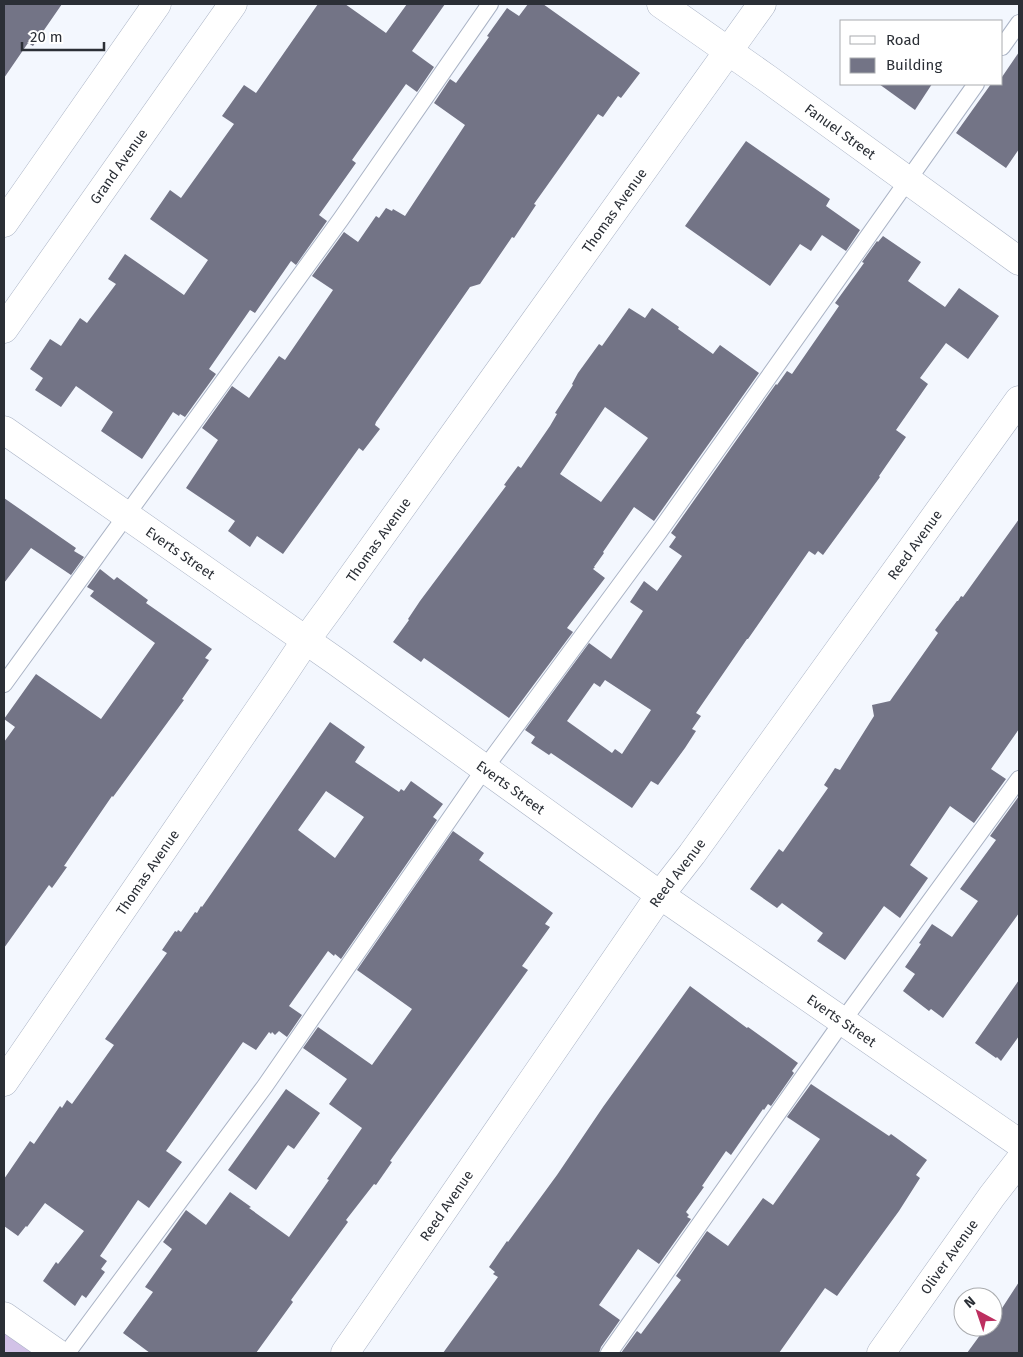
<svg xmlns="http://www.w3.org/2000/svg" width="1023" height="1357" viewBox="0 0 1023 1357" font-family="'Fira Sans',sans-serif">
	<rect width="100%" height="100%" fill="#f3f7fe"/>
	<path fill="#d2c2e7" d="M 4,1319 L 56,1353 L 4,1353 Z"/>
	<g fill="#737486" fill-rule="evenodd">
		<path d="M 4,4 L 62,4 L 33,46 L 28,43 L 4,78 Z"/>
		<path d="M 318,4 L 345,4 L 386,33 L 407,4 L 445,4 L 412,51 L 434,67 L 417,92 L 406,84 L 352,160 L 356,163 L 319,215 L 327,221 L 296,265 L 291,261 L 255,313 L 250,310 L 209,369 L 216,374 L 185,417 L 180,414 L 179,416 L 173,412 L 142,459 L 101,431 L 113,412 L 76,386 L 61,407 L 35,390 L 43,378 L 30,369 L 50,339 L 61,346 L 80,318 L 87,323 L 116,284 L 108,279 L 125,254 L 184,295 L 208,260 L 150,219 L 170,190 L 181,198 L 234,124 L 222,116 L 244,85 L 256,93 Z"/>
		<path d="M 528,4 L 543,4 L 640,73 L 621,98 L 618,96 L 603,117 L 598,114 L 534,204 L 536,205 L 514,238 L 512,237 L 480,284 L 470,287 L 376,422 L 375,425 L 380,429 L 363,451 L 359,448 L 283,554 L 257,536 L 250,547 L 228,531 L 235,521 L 186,488 L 218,440 L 202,428 L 232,386 L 249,398 L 279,356 L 285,360 L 333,290 L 312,276 L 344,232 L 358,242 L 376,216 L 379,218 L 386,208 L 392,211 L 393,209 L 405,216 L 465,125 L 434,103 L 450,79 L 456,83 L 489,37 L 487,36 L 507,8 L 519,16 Z"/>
		<path d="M 1019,52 L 1019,149 L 1006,168 L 956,133 L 991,84 L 1002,84 L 1002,77 Z"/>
		<path d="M 879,84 L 932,84 L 915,110 Z"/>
		<path d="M 746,141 L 830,199 L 826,206 L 860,230 L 846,251 L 822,235 L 811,251 L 800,244 L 770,286 L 685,226 Z"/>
		<path d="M 883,236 L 921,262 L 908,281 L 945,307 L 959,288 L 999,316 L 968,359 L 946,343 L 920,378 L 928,384 L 896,430 L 906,437 L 879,476 L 880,477 L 823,555 L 818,551 L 815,555 L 809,551 L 748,639 L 747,639 L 696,713 L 701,716 L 692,729 L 696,731 L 685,748 L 658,785 L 651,781 L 632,808 L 551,753 L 549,755 L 531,743 L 535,737 L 525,730 L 589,643 L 611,659 L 643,611 L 630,602 L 644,581 L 657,591 L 682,556 L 669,547 L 676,537 L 671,533 L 776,384 L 777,385 L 787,371 L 792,374 L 839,306 L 835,303 L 864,263 L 862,262 L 877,241 L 878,242 ZM 605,680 L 651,710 L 622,754 L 615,749 L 612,753 L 567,721 L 594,683 L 600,687 Z"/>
		<path d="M 629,308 L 645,318 L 652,308 L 679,327 L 678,329 L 713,354 L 720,345 L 759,373 L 654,521 L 634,507 L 603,552 L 604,553 L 594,567 L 595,567 L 593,569 L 605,578 L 567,628 L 573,632 L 509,718 L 424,658 L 421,662 L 393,642 L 409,620 L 408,619 L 420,601 L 506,486 L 504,485 L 518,466 L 521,468 L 550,426 L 557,414 L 555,413 L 573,385 L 572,384 L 578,373 L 599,344 L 602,346 ZM 605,407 L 648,438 L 601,502 L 560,474 Z"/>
		<path d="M 4,498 L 76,548 L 74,551 L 84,557 L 71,575 L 31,548 L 4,583 Z"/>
		<path d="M 1019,519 L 1019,729 L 991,769 L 1006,779 L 974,823 L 950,806 L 910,865 L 928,878 L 900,918 L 884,906 L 845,960 L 817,941 L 823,933 L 782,903 L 777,908 L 750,889 L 779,849 L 783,852 L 828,788 L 824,785 L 835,768 L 840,770 L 874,716 L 872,705 L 890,701 L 938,633 L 935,630 L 957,601 L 958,601 L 961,596 L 963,597 Z"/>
		<path d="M 100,569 L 114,580 L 117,577 L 148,600 L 146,603 L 212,649 L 205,658 L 209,660 L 182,699 L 184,700 L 113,797 L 112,796 L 64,866 L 67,867 L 52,888 L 49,885 L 4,948 L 4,742 L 15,727 L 4,719 L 36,674 L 101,719 L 155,643 L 90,596 L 94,591 L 87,587 Z"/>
		<path d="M 330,722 L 365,747 L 355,762 L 399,792 L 401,789 L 404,791 L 411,781 L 443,804 L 433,817 L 437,820 L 341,959 L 335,954 L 334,956 L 328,951 L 289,1006 L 302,1015 L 287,1037 L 279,1031 L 275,1035 L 272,1032 L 271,1034 L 269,1032 L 256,1050 L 243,1042 L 166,1151 L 182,1162 L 149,1208 L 138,1200 L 100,1256 L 107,1261 L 101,1269 L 105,1272 L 86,1298 L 82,1295 L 75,1306 L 43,1281 L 56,1262 L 58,1264 L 84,1231 L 45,1203 L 27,1227 L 26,1226 L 18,1236 L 4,1226 L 4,1179 L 30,1141 L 34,1144 L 60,1106 L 62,1108 L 67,1100 L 72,1104 L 114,1045 L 105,1039 L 167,953 L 162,950 L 175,931 L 177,932 L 178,930 L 181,932 L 195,912 L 197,913 L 201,906 L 202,907 ZM 326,791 L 364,817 L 335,858 L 298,830 Z"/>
		<path d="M 1019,796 L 1019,913 L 943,1018 L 931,1009 L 929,1011 L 903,991 L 915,974 L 905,967 L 921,944 L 919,943 L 932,924 L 952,937 L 978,901 L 960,889 L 996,840 L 990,836 Z"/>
		<path d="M 453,831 L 484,853 L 479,860 L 553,913 L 545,924 L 550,927 L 522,966 L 528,970 L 390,1161 L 392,1162 L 376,1185 L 374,1184 L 346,1220 L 348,1222 L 291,1300 L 293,1302 L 256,1353 L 150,1353 L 123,1333 L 153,1292 L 145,1287 L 172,1249 L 163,1242 L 186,1210 L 206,1225 L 230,1192 L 251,1207 L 249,1208 L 289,1237 L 329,1180 L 327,1179 L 362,1128 L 329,1104 L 347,1079 L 303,1048 L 318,1027 L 372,1065 L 412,1009 L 357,970 Z"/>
		<path d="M 1019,980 L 1019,1036 L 1001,1061 L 997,1057 L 996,1058 L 975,1043 Z"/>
		<path d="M 690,986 L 747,1028 L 748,1027 L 798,1063 L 792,1071 L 794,1073 L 771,1106 L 768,1104 L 764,1110 L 763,1109 L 731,1155 L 726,1151 L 702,1186 L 704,1187 L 686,1212 L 689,1215 L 687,1217 L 691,1219 L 659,1264 L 638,1249 L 599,1305 L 620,1320 L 601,1347 L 599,1353 L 443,1353 L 498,1277 L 493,1274 L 495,1272 L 489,1267 L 507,1241 L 508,1242 L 557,1175 L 603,1107 Z"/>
		<path d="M 811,1084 L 889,1136 L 891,1134 L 927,1160 L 916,1175 L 920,1178 L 899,1211 L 837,1296 L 825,1288 L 779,1353 L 621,1353 L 637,1331 L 641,1334 L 681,1280 L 676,1276 L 707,1231 L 728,1246 L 763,1198 L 773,1205 L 820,1139 L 787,1117 Z"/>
		<path d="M 286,1089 L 320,1113 L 294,1149 L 288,1145 L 256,1190 L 228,1170 Z"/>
		<path d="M 1019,1282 L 1019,1353 L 967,1353 L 986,1327 L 993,1327 L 993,1322 Z"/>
	</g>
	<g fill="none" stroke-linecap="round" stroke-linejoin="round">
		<defs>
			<g id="service">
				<path d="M 1002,47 L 1019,23"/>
				<path d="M 4,684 L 341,219 L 490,4"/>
				<path d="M 67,1353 L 265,1086 L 485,768 L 659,532 L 976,84"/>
				<path d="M 609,1353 L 842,1022 L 1019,779"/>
			</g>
			<g id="minor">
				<path id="s1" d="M 4,430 L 337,662 L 660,895 L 1019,1143"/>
				<path id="s2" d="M 4,1082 L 278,682 L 306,640 L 331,606 L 762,4"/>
				<path d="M 4,1316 L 57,1353"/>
				<path id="s3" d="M 345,1353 L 660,895 L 692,854 L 1019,400"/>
				<path id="s4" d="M 881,1353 L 992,1196 L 1019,1161"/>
			</g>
			<g id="tertiary">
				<path id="s5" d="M 661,4 L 768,79 L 1019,261"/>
			</g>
			<g id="primary">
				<path d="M 4,223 L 157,4"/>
				<path id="s6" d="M 4,329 L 233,4"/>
			</g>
		</defs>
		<use href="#service" stroke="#aab3c5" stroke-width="18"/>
		<use href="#minor" stroke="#aab3c5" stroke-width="29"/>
		<use href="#tertiary" stroke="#aab3c5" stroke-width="29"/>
		<use href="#primary" stroke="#aab3c5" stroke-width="29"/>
		<use href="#service" stroke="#fff" stroke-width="16"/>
		<use href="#minor" stroke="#fff" stroke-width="28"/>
		<use href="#tertiary" stroke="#fff" stroke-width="28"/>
		<use href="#primary" stroke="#fff" stroke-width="28"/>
	</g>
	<g text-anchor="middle" stroke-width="5" stroke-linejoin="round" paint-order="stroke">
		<g font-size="14" fill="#2b2f36" stroke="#fff">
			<text dy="5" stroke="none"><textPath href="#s5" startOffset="220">Fanuel Street</textPath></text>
			<text dy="5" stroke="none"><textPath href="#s6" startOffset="199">Grand Avenue</textPath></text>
			<text dy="5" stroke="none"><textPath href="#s2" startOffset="1064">Thomas Avenue</textPath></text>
			<text dy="5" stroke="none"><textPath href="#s2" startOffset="659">Thomas Avenue</textPath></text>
			<text dy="5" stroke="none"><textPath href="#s3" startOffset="989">Reed Avenue</textPath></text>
			<text dy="5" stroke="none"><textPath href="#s1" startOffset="215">Everts Street</textPath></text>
			<text dy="5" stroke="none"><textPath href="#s1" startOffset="620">Everts Street</textPath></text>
			<text dy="5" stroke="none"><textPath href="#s2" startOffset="254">Thomas Avenue</textPath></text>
			<text dy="5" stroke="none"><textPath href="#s3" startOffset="584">Reed Avenue</textPath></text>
			<text dy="5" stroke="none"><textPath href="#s1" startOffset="1025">Everts Street</textPath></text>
			<text dy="5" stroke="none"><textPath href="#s3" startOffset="179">Reed Avenue</textPath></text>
			<text dy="5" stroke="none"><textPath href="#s4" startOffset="118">Oliver Avenue</textPath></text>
		</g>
	</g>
	<rect width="1023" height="1357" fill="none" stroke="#2b2f36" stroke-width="10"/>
	<rect x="840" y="20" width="162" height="65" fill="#ffffff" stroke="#aaacaf"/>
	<rect x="850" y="36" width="25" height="8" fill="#ffffff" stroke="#aaacaf"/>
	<text x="886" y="45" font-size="15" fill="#2b2f36">Road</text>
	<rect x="850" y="58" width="25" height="15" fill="#737486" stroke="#aaacaf"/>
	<text x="886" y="70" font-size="15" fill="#2b2f36">Building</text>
	<g transform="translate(978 1312) rotate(320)"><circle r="24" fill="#ffffff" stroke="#aaacaf"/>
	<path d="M0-4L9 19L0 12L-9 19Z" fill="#bd2f60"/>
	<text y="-8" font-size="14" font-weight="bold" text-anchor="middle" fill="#2b2f36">N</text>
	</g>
	<path d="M22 42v8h82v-8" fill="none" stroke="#2b2f36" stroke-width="2.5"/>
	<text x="30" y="42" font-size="15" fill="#2b2f36" stroke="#ffffff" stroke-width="4" paint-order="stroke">20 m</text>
</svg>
